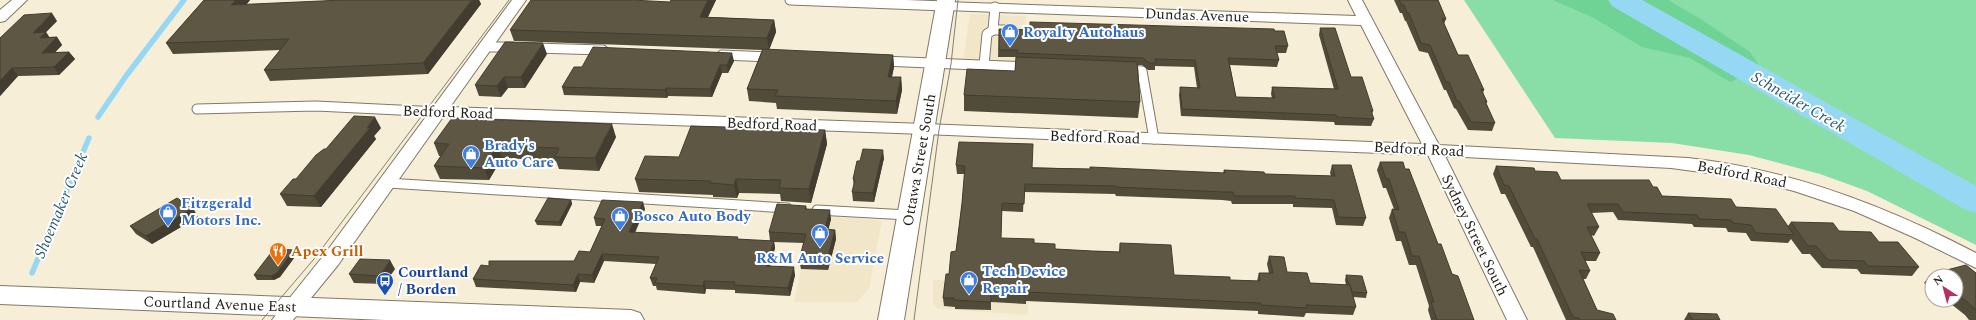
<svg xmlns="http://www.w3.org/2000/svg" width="1976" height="320" viewBox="0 0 1976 320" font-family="Spectral,serif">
	<rect width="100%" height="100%" fill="#f7eed8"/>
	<g fill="#f2e6c8">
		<path d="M 970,14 L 1026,16 L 1023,63 L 963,61 Z"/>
		<path d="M 813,216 L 882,220 L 869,288 L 857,302 L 794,302 Z"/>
		<path d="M 933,280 L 1027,282 L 1028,315 L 938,309 L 933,304 Z"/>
	</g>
	<path fill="#89dda7" d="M 1464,0 L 1976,0 L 1976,245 L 1867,191 L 1820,174 L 1749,155 L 1672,143 L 1555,138 Z"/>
	<path fill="#6fd396" d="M 1553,0 L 1668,0 L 1699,18 L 1750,52 L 1761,68 L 1730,82 L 1690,58 L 1642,47 L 1594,18 Z"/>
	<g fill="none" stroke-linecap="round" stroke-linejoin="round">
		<g stroke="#96d8f4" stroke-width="5.5">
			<path d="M 98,117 L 126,76 L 184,0"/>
			<path d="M 32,273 L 89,138"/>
		</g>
		<path fill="#96d8f4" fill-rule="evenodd" d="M 1608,0 L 1642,0 L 1976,186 L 1976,213 L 1964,209 L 1612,6 Z"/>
		<defs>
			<g id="service">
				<path d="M 790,0 L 945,6"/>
				<path d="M 995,7 L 993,30 L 1010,30"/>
				<path d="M 487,47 L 513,47"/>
				<path d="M 534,48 L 603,50"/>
				<path d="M 722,55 L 771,57"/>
				<path d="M 882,61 L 1027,67"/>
				<path d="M 984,65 L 987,34 L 993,30"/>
				<path d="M 1127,70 L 1142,71 L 1154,139"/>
				<path d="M 197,109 L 316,106 L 440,112"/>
				<path d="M 388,183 L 787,208"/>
				<path d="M 817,210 L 908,215"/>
			</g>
			<g id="minor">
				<path d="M 12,0 L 27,0 L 5,21 L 0,22 L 0,10 Z"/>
				<path d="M 512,0 L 526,0 L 450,107 L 925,124 L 1422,144 L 1361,25 L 945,10 L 940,9 L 938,6 L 940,3 L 945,2 L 1356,16 L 1348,0 L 1362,0 L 1439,145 L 1688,158 C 1790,169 1886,206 1976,253 L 1976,268 L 1913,237 L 1854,211 L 1794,191 L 1738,177 L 1671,168 L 1445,156 L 1527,320 L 1507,320 L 1428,155 L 925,134 L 443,117 L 338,265 L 293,320 L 272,320 L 324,255 Z"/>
			</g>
			<g id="secondary">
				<path d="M 937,0 L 955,0 L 904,320 L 878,320 Z"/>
				<path d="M 0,286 L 631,310 L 640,313 L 644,320 L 385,320 L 0,304 Z"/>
			</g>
		</defs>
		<use href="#service" stroke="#817966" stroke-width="11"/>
		<use href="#minor" stroke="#817966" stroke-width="2"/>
		<use href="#secondary" stroke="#817966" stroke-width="2"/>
		<use href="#service" stroke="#fff" stroke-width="9"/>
		<use href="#minor" fill="#fff" fill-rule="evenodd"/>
		<use href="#secondary" fill="#fff" fill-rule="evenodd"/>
		<g stroke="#868072" stroke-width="1">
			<path d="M 262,320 L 314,259 L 509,0"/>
			<path d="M 914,320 L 939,130 L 951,64 L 958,0"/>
		</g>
	</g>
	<g fill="#514b3a">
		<path d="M 204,0 L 250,0 L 246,5 L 343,0 L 479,0 L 481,4 L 428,74 L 270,81 L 264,70 L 280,50 L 173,54 L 166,43 Z"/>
		<path d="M 716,0 L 708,17 L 774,20 L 776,32 L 769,50 L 893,55 L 894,67 L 892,77 L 901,77 L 902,90 L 897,114 L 777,109 L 776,103 L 749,101 L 747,89 L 762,50 L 514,41 L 510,30 L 670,2 Z"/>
		<path d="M 1394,0 L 1438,0 L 1446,19 L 1444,24 L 1458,55 L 1484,90 L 1483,93 L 1487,102 L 1486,104 L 1495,123 L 1492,131 L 1468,130 L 1456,109 L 1454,108 L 1446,90 L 1444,90 L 1428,53 L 1419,51 L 1406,21 L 1405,21 L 1402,13 L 1400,13 Z"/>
		<path d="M 57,21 L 46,32 L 49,37 L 57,37 L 62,45 L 55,52 L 69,52 L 75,59 L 59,75 L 18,76 L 0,96 L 0,38 Z"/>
		<path d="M 1320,28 L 1373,111 L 1372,115 L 1374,119 L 1371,126 L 1335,125 L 1334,122 L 1181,116 L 1179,95 L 1180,87 L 1197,88 L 1194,67 L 1155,66 L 1155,70 L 1148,70 L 1142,65 L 1138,65 L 1140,102 L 1138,118 L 964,111 L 964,95 L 1015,71 L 1016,57 L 998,57 L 999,29 L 1275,31 L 1288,46 L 1286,53 L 1277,53 L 1279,60 L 1277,67 L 1230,65 L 1236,97 L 1272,98 L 1271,94 L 1272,87 L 1334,89 L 1319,35 Z"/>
		<path d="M 547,54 L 525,88 L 508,88 L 501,97 L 479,96 L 475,85 Z"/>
		<path d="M 734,61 L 728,73 L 722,73 L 712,97 L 668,96 L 667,98 L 564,95 L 562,87 L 582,67 Z"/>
		<path d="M 381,128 L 374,136 L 376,139 L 321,207 L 287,206 L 280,194 L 296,179 L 326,149 Z"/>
		<path d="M 825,130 L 827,144 L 811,203 L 781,201 L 780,194 L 739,193 L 737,198 L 713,197 L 713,195 L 639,192 L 635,179 L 679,157 Z"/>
		<path d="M 616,137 L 599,171 L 559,169 L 556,161 L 502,158 L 489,180 L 440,179 L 434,166 L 441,156 L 439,156 L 434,143 Z"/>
		<path d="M 884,158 L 874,202 L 853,201 L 852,192 L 854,187 L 853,179 L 860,161 Z"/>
		<path d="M 1380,162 L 1405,169 L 1438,244 L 1474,320 L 1431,320 L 1428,310 L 1429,306 L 1416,265 L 1409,265 L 1401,241 L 1396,241 L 1389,218 L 1392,209 L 1394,209 L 1386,188 L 1383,188 L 1377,170 Z"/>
		<path d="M 956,165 L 1223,173 L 1224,170 L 1265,174 L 1331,176 L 1330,173 L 1332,165 L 1366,218 L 1363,226 L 1336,225 L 1332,208 L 1293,207 L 1293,204 L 1232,204 L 1231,201 L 1222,200 L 1116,196 L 1115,194 L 1024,192 L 1023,212 L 1002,211 L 1001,238 L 1034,243 L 1055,249 L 1092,251 L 1119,252 L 1120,243 L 1174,275 L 1230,280 L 1257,281 L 1259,273 L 1269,273 L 1267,264 L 1269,256 L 1287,272 L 1310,283 L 1346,285 L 1345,280 L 1346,275 L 1367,293 L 1366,298 L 1353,297 L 1356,307 L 1353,315 L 1306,313 L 1304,317 L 1258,314 L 1258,311 L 1026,301 L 1026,304 L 991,302 L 991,310 L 955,309 L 955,307 L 944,306 L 943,298 L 949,274 L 956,251 L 962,203 L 965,174 L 957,174 Z"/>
		<path d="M 1496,166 L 1535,171 L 1561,180 L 1653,187 L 1662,196 L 1736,207 L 1788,226 L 1791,222 L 1839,231 L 1879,242 L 1919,267 L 1912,276 L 1861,274 L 1857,269 L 1822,268 L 1810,254 L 1802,254 L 1791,239 L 1788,243 L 1751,241 L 1746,233 L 1728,232 L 1726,228 L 1694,227 L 1692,224 L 1618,220 L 1613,212 L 1591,213 L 1599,227 L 1594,236 L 1591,235 L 1600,253 L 1596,261 L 1585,261 L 1590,271 L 1586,279 L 1583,279 L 1597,310 L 1616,320 L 1566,320 L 1533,247 L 1531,247 L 1505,194 L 1501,194 L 1493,174 Z"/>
		<path d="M 571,200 L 572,204 L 561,226 L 537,225 L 535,221 Z"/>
		<path d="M 806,206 L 807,209 L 831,219 L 828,230 L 835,230 L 836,239 L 828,270 L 801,269 L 799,260 L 804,243 L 774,242 L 775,248 L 770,266 L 795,275 L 790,296 L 735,293 L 735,290 L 706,289 L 705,294 L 657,290 L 656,286 L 653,286 L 650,278 L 656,264 L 604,261 L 594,283 L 580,282 L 576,292 L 476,287 L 473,279 L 489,266 L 574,261 L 590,252 L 602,226 L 596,226 L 594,218 L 645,209 L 635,233 L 770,241 L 769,232 Z"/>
		<path d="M 198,217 L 152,244 L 136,234 L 130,226 Z"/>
		<path d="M 297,254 L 280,277 L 274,280 L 257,280 L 254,275 Z"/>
		<path d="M 395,269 L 384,284 L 354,283 L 349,274 Z"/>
		<path d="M 1976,273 L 1976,320 L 1969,320 L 1965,315 L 1946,300 L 1956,300 L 1956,276 L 1932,276 L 1932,289 L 1924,283 L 1931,274 Z"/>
		<path d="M 1688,313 L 1720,320 L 1684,320 Z"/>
	</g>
	<g fill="#423d30">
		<path d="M 236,0 L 250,0 L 237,16 L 231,5 Z"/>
		<path d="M 472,0 L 479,0 L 481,4 L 428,74 L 423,63 Z"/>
		<path d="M 708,0 L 716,0 L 702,29 L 700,17 Z"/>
		<path d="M 52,13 L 57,21 L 46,32 L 51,40 L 45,46 L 33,33 Z"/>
		<path d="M 774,20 L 776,32 L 769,50 L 767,38 Z"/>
		<path d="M 57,37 L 62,45 L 48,60 L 42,53 Z"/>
		<path d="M 543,43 L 547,54 L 525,88 L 521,77 Z"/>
		<path d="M 69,52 L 75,59 L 59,75 L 54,67 Z"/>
		<path d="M 732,53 L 734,61 L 728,73 L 727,65 Z"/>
		<path d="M 893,55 L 894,67 L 889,89 L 888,77 Z"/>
		<path d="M 720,65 L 722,73 L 712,97 L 710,89 Z"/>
		<path d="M 12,68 L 18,76 L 0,96 L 0,81 Z"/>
		<path d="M 504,77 L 508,88 L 501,97 L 497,86 Z"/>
		<path d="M 901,77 L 902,90 L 897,114 L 896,101 Z"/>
		<path d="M 666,88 L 668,96 L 667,98 L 665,90 Z"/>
		<path d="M 375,117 L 381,128 L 374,136 L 376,139 L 321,207 L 314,196 Z"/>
		<path d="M 612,124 L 616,137 L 599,171 L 595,158 Z"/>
		<path d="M 825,130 L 827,144 L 811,203 L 809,189 Z"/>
		<path d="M 497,146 L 502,158 L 489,180 L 484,168 Z"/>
		<path d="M 883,150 L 884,158 L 874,202 L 873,193 Z"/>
		<path d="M 736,179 L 739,193 L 737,198 L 734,185 Z"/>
		<path d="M 571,200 L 572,204 L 561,226 L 559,222 Z"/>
		<path d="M 643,202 L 645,209 L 631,240 L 629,232 Z"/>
		<path d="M 193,208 L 198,217 L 152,244 L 146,236 Z"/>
		<path d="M 830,210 L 831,219 L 826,239 L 825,229 Z"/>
		<path d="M 835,230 L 836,239 L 828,270 L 827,261 Z"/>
		<path d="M 774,241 L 775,248 L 768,274 L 766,266 Z"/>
		<path d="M 294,250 L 297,254 L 280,277 L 274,280 L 271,276 Z"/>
		<path d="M 602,254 L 604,261 L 594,283 L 592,275 Z"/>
		<path d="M 390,260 L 395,269 L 384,284 L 380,276 Z"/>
		<path d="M 794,267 L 795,275 L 790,296 L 788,288 Z"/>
		<path d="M 578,274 L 580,282 L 576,292 L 573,285 Z"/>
		<path d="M 704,281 L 706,289 L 705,294 L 703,286 Z"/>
	</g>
	<g fill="#5e5744" stroke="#423d30">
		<path d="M 204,0 L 236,0 L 231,5 L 343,0 L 472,0 L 423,63 L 264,70 L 289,39 L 166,43 Z"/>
		<path d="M 531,0 L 631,0 L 670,2 L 671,0 L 708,0 L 700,17 L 774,20 L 767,38 L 510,30 Z"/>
		<path d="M 1399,0 L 1438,0 L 1446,19 L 1442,19 L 1458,55 L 1468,55 L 1484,90 L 1481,89 L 1487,102 L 1485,101 L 1495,123 L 1471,122 L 1459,101 L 1457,101 L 1449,82 L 1446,82 L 1430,45 L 1421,43 L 1409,13 L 1407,13 L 1404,5 L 1402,5 Z"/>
		<path d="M 52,13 L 33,33 L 46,32 L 40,38 L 57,37 L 42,53 L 69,52 L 54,67 L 12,68 L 0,81 L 0,38 L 24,15 Z"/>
		<path d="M 1030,22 L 1274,29 L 1275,31 L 1284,31 L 1288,46 L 1275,46 L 1279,60 L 1228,58 L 1236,97 L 1275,98 L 1272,87 L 1338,89 L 1320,28 L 1335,28 L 1351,77 L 1362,77 L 1373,111 L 1371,111 L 1374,119 L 1337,117 L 1336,115 L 1182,109 L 1180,87 L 1200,88 L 1195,60 L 1155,59 L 1156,63 L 1149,63 L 1143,58 L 1017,53 L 1018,50 L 999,50 L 999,29 L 1030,30 Z"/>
		<path d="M 505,42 L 543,43 L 521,77 L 504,77 L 497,86 L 475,85 Z"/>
		<path d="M 593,47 L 732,53 L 727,65 L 720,65 L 710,89 L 666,88 L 665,90 L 562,87 L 574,67 L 582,67 Z"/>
		<path d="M 763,49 L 893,55 L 888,77 L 901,77 L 896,101 L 775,96 L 778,90 L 747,89 Z"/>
		<path d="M 1016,57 L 1137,62 L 1140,102 L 964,95 L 967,69 L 1015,71 Z"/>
		<path d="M 354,116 L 375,117 L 367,128 L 370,128 L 314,196 L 280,194 L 293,179 L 296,179 L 316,155 L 324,149 L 326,149 Z"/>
		<path d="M 452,118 L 612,124 L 595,158 L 555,157 L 559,148 L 497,146 L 484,168 L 434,166 L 449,144 L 434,143 Z"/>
		<path d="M 691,126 L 825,130 L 809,189 L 779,188 L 781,180 L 736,179 L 734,185 L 710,183 L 711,181 L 635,179 L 645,156 L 679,157 Z"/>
		<path d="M 959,142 L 1033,144 L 1032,168 L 1090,169 L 1090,167 L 1225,173 L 1224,170 L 1264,172 L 1265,174 L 1335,176 L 1332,165 L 1351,165 L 1366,218 L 1338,217 L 1334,200 L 1295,198 L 1295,196 L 1234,196 L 1233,192 L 1223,192 L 1116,187 L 1116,186 L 1025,184 L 1024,204 L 1002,203 L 1001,238 L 1034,239 L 1034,243 L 1055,244 L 1055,249 L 1092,251 L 1120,252 L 1120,243 L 1171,245 L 1174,275 L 1230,277 L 1230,280 L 1260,281 L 1259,273 L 1273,273 L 1269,256 L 1284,257 L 1287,272 L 1307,273 L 1310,283 L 1350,285 L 1356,307 L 1306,305 L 1307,308 L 1261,305 L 1260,303 L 1026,292 L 1026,295 L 991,294 L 991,302 L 954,300 L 954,298 L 943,298 L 946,274 L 949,274 L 951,252 L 956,251 L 962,203 L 965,166 L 956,165 Z"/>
		<path d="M 863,149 L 883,150 L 873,193 L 852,192 L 855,180 L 853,179 L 857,161 L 860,161 Z"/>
		<path d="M 1380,162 L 1403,162 L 1405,169 L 1409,169 L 1438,244 L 1441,244 L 1452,274 L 1458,276 L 1474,320 L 1437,320 L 1431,302 L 1434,302 L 1419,256 L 1412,256 L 1405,232 L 1399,232 L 1392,209 L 1399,210 L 1389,179 L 1386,179 Z"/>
		<path d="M 1496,166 L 1534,168 L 1535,171 L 1557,172 L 1561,180 L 1649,180 L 1653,187 L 1657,187 L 1662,196 L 1731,199 L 1736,207 L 1776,209 L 1794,235 L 1756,233 L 1751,225 L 1733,223 L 1731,220 L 1699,219 L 1697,215 L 1623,212 L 1618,204 L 1587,204 L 1599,227 L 1587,227 L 1600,253 L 1581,252 L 1590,271 L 1579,270 L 1597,310 L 1613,314 L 1616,320 L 1580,320 L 1579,318 L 1573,317 L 1537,239 L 1535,239 L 1509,186 L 1504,185 Z"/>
		<path d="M 177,198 L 193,208 L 146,236 L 130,226 Z"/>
		<path d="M 548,198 L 571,200 L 559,222 L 535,221 Z"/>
		<path d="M 602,200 L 643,202 L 629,232 L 738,237 L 737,239 L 774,241 L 766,266 L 794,267 L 788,288 L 734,285 L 735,282 L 704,281 L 703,286 L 655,283 L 657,278 L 650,278 L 659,257 L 602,254 L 592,275 L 578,274 L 573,285 L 473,279 L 481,265 L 489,266 L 489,261 L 574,261 L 579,251 L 590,252 L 605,219 L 594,218 Z"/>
		<path d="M 777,204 L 806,206 L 805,209 L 830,210 L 825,229 L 835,230 L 827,261 L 799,260 L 806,234 L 769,232 Z"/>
		<path d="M 1791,222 L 1833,223 L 1839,231 L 1871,232 L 1879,242 L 1898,242 L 1919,267 L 1868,266 L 1864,261 L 1828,260 L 1816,246 L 1808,246 Z"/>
		<path d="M 274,249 L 294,250 L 277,273 L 271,276 L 254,275 Z"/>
		<path d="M 360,259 L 390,260 L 380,276 L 349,274 Z"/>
		<path d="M 1966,265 L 1976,273 L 1976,310 L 1973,307 L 1956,293 L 1956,276 L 1934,276 L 1931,274 Z"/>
		<path d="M 1346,275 L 1362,276 L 1367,293 L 1352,292 L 1350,285 L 1349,285 Z"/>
		<path d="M 1688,313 L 1717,314 L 1720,320 L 1693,320 Z"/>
	</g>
	<defs>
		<symbol id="shop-pin" viewBox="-11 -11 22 30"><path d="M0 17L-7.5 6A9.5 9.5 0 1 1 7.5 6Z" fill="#3f7fe0" stroke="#fff"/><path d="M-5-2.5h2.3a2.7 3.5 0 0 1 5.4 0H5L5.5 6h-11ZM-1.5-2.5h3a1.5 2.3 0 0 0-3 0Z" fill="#fff"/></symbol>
		<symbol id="restaurant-pin" viewBox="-11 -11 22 30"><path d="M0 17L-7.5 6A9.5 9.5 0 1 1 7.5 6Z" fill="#e8710a" stroke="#fff"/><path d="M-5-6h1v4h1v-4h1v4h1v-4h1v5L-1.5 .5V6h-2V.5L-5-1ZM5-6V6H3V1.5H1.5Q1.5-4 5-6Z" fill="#fff"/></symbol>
		<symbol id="bus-pin" viewBox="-11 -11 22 30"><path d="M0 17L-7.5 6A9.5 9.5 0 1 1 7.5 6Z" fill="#1a4fb4" stroke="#fff"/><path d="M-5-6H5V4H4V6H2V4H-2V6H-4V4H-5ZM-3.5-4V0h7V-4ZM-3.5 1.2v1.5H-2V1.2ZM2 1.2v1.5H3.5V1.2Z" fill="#fff"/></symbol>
	</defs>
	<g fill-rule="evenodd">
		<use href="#shop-pin" x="1000" y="22" width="20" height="27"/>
		<use href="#shop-pin" x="461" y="144" width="20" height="27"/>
		<use href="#shop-pin" x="158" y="202" width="20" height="27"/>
		<use href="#shop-pin" x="610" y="206" width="20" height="27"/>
		<use href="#shop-pin" x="810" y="223" width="20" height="27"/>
		<use href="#restaurant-pin" x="268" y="241" width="20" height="27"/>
		<use href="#shop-pin" x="959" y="270" width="20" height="27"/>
		<use href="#bus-pin" x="375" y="271" width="20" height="27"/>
	</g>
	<g text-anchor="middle" stroke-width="4" stroke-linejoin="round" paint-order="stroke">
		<g font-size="15" fill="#211e16" stroke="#fff">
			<text transform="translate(1197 15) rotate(2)" y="5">Dundas Avenue</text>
			<text transform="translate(448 112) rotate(2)" y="5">Bedford Road</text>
			<text transform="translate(772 124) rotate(2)" y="5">Bedford Road</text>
			<text transform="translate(1095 137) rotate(2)" y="5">Bedford Road</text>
			<text transform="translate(1419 149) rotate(3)" y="5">Bedford Road</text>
			<text transform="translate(919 160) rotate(-80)" y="5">Ottawa Street South</text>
			<text transform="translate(1742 174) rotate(11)" y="5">Bedford Road</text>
			<text transform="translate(1475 235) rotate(64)" y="5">Sydney Street South</text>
			<text transform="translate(220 304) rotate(2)" y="5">Courtland Avenue East</text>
		</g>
		<g font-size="15" font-weight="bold" fill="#366cbe" stroke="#fff" text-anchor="start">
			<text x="1023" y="37">Royalty Autohaus</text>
			<text x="484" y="150">Brady's<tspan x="484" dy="17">Auto Care</tspan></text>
			<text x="181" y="208">Fitzgerald<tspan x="181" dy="17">Motors Inc.</tspan></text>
			<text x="633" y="221">Bosco Auto Body</text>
			<text x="820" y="263" text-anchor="middle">R&amp;M Auto Service</text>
			<text x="982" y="276">Tech Device<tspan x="982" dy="17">Repair</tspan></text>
		</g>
		<g font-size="15" font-weight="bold" fill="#c56008" stroke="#fff" text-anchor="start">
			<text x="291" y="256">Apex Grill</text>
		</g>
		<g font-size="15" font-weight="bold" fill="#164399" stroke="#fff" text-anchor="start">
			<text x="398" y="277">Courtland<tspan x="398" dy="17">/ Borden</tspan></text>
		</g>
		<g font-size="16" font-style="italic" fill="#275a6f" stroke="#fff">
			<text transform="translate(1799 101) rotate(30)" y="6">Schneider Creek</text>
			<text transform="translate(60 205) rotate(-67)" y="6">Shoemaker Creek</text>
		</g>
	</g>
	<g transform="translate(1944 288) rotate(324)"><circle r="19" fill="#ffffff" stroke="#a6a5a2"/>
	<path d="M0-3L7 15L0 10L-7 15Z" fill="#bc2e5c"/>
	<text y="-6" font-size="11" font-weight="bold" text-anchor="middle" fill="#211e16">N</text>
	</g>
</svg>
